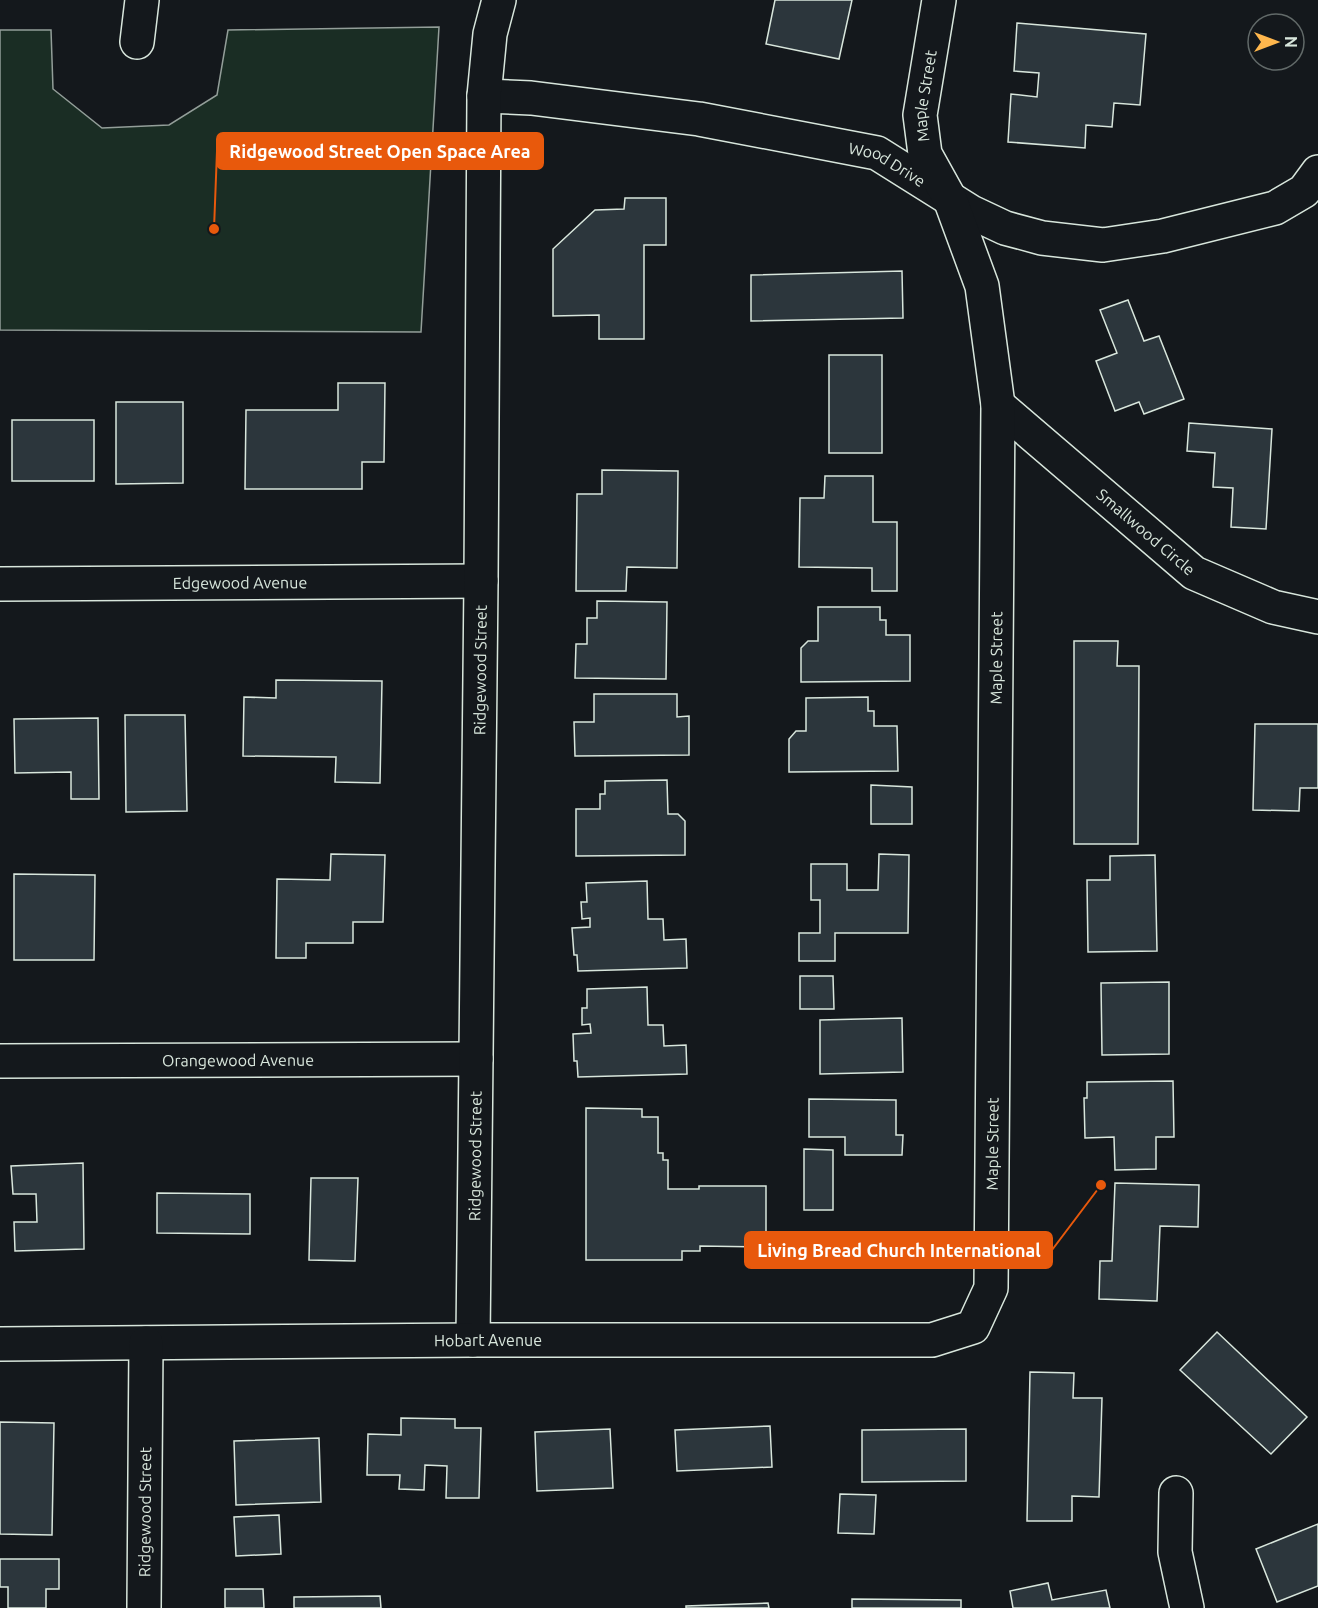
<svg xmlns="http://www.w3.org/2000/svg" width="1318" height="1608" viewBox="0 0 1318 1608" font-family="Ubuntu,sans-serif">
	<rect width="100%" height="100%" fill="#14181c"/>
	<path fill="#1a2d24" stroke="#939e99" stroke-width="1.5" d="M 439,27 L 421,332 L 0,330 L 0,30 L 51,30 L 53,89 L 102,128 L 169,125 L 217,95 L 228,30 Z"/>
	<g fill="#2c363c" stroke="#d8e6dc" stroke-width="1.5">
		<path d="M 775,0 L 852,0 L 839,59 L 766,44 Z"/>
		<path d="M 1017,23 L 1146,34 L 1140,105 L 1114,103 L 1112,127 L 1086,125 L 1085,148 L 1008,142 L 1011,94 L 1037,97 L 1039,73 L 1014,71 Z"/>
		<path d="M 625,198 L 666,198 L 666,245 L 644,245 L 644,339 L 599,339 L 599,315 L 553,316 L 553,249 L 595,210 L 624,209 Z"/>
		<path d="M 902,271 L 903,318 L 751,321 L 751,275 Z"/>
		<path d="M 1128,300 L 1144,341 L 1159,336 L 1184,399 L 1144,414 L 1139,402 L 1115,411 L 1096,361 L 1117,353 L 1100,310 Z"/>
		<rect x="829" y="355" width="53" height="98"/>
		<path d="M 338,383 L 385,383 L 384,462 L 362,462 L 362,489 L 245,489 L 246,410 L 338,410 Z"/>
		<path d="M 116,402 L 183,402 L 183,483 L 116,484 Z"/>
		<rect x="12" y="420" width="82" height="61"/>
		<path d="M 1189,423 L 1272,429 L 1266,529 L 1231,527 L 1233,488 L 1213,487 L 1215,453 L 1187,451 Z"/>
		<path d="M 602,470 L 678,471 L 677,568 L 627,567 L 626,591 L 576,591 L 577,494 L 602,494 Z"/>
		<path d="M 825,476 L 873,476 L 873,522 L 897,522 L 897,591 L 872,591 L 872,568 L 799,567 L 800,498 L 824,498 Z"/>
		<path d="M 597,601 L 667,602 L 666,679 L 575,678 L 576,644 L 587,644 L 587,618 L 597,618 Z"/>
		<path d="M 818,607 L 880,607 L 880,620 L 886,620 L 886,635 L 910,635 L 910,681 L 801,682 L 801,648 L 808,641 L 818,641 Z"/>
		<path d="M 1074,641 L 1118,641 L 1117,666 L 1139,666 L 1138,844 L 1074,844 Z"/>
		<path d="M 276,680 L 382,681 L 380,783 L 335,782 L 336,757 L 243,756 L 244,697 L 276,698 Z"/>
		<path d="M 594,694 L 677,694 L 677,717 L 689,716 L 689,755 L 575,756 L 574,722 L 594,722 Z"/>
		<path d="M 868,697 L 868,711 L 874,711 L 874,726 L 897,726 L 898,771 L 789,772 L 789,739 L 796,731 L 806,731 L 806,698 Z"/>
		<path d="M 125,715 L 185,715 L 187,811 L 126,812 Z"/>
		<path d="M 98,718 L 99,799 L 71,799 L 71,772 L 15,773 L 14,719 Z"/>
		<path d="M 1255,724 L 1318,724 L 1318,788 L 1300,788 L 1299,811 L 1253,810 Z"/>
		<path d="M 667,780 L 668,814 L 678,814 L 685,821 L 685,855 L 576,856 L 576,809 L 600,809 L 600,794 L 605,794 L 605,781 Z"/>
		<path d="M 871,785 L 912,787 L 912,824 L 871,824 Z"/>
		<path d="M 331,854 L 385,855 L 383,922 L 353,922 L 353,943 L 306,943 L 306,958 L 276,958 L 277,879 L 330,880 Z"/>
		<path d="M 879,854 L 909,855 L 908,933 L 835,933 L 835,961 L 799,961 L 799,933 L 820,933 L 820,900 L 811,900 L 811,864 L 847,864 L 847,890 L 878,890 Z"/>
		<path d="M 1155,855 L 1157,951 L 1088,952 L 1087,880 L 1110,880 L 1110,856 Z"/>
		<path d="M 14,874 L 95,875 L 94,960 L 14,960 Z"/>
		<path d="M 647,881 L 648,919 L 663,919 L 664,940 L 686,939 L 687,968 L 578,971 L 577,955 L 574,955 L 572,928 L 590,927 L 590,918 L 582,919 L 581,902 L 587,902 L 586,883 Z"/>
		<path d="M 800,976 L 833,976 L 834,1009 L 800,1009 Z"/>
		<path d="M 1169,982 L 1169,1054 L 1102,1055 L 1101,983 Z"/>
		<path d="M 647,987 L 648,1025 L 663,1025 L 664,1046 L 686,1045 L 687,1074 L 578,1077 L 577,1061 L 574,1061 L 573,1034 L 591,1033 L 590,1024 L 582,1025 L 582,1008 L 587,1008 L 587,989 Z"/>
		<path d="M 902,1018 L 903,1072 L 820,1074 L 820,1020 Z"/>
		<path d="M 1173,1081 L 1174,1137 L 1156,1137 L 1156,1169 L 1115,1170 L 1114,1137 L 1085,1138 L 1084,1098 L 1087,1098 L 1087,1082 Z"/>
		<path d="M 809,1099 L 896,1100 L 896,1135 L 903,1135 L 902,1155 L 845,1155 L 845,1137 L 809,1137 Z"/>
		<path d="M 586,1108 L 642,1109 L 642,1117 L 658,1117 L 658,1153 L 663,1153 L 663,1160 L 668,1160 L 668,1189 L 699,1189 L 699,1186 L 766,1186 L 766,1247 L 700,1246 L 700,1251 L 682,1251 L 682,1260 L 586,1260 Z"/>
		<path d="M 804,1149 L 833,1150 L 833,1210 L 804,1210 Z"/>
		<path d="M 83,1163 L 84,1249 L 15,1251 L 14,1222 L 37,1222 L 36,1194 L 13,1194 L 11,1166 Z"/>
		<path d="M 311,1178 L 358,1178 L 355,1261 L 309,1260 Z"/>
		<path d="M 1115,1183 L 1199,1185 L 1198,1227 L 1160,1226 L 1157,1301 L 1099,1299 L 1100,1261 L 1112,1261 Z"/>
		<path d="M 157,1193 L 250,1194 L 250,1234 L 157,1233 Z"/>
		<path d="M 1217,1332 L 1307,1417 L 1271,1454 L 1180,1370 Z"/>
		<path d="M 1030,1372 L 1074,1373 L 1073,1398 L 1102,1398 L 1099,1497 L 1072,1496 L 1072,1521 L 1027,1521 Z"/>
		<path d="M 401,1418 L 455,1419 L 455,1428 L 481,1428 L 479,1498 L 446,1498 L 447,1466 L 425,1465 L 424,1490 L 399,1489 L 400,1475 L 367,1475 L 368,1434 L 401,1435 Z"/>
		<path d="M 0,1422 L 54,1423 L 52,1535 L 0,1534 Z"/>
		<path d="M 770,1426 L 772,1467 L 677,1471 L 675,1430 Z"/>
		<path d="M 610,1429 L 613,1488 L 537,1491 L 535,1432 Z"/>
		<path d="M 966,1429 L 966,1481 L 862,1482 L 862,1430 Z"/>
		<path d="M 319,1438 L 321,1502 L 236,1505 L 234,1441 Z"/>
		<path d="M 840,1494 L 876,1495 L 874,1534 L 838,1533 Z"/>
		<path d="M 279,1515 L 281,1554 L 236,1556 L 234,1517 Z"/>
		<path d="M 1318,1524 L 1318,1586 L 1277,1602 L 1256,1549 Z"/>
		<path d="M 0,1559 L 59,1559 L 59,1589 L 46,1589 L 46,1608 L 8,1608 L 8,1587 L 0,1587 Z"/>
		<path d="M 1048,1583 L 1052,1600 L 1106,1590 L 1110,1608 L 1013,1608 L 1010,1591 Z"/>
		<path d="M 225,1589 L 263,1589 L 264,1608 L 225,1608 Z"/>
		<path d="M 380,1596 L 381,1608 L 294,1608 L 294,1597 Z"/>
		<path d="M 852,1599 L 961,1600 L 961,1608 L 852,1608 Z"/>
		<path d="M 768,1603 L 769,1608 L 686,1608 L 686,1606 Z"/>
	</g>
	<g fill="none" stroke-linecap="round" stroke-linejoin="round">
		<defs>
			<g id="minor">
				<path d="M 137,42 L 142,0"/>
				<path id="s1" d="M 484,96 L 531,98 L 699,119 L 877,153 L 971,212 L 1005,228 L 1042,238 L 1103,245 L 1163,236 L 1275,208 L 1304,191 L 1318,172"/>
				<path id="s2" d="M 998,405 L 1194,573 L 1273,607 L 1318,617"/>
				<path id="s3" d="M 0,584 L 481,581"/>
				<path id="s4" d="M 0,1061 L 476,1059"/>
				<path id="s5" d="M 473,1340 L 481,581 L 484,96 L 490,34 L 499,0"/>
				<path id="s6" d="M 0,1344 L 473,1340 L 932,1340 L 973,1327 L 991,1288 L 998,405 L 982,286 L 950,199 L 925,154 L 920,115 L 939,0"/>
				<path d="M 1176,1493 L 1175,1552 L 1187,1608"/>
				<path id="s7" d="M 144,1608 L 146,1343"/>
			</g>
		</defs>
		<use href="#minor" stroke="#d8e6dc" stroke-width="36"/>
		<use href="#minor" stroke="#14181c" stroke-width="33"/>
	</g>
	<g text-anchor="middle" stroke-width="4.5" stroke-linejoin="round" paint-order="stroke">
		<g font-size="16" fill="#d8e6dc" stroke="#14181c">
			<text dy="6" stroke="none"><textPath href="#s6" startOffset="2224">Maple Street</textPath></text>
			<text dy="6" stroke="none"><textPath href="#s1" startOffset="411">Wood Drive</textPath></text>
			<text dy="6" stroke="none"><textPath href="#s2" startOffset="195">Smallwood Circle</textPath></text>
			<text dy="6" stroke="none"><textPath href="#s3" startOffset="240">Edgewood Avenue</textPath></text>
			<text dy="6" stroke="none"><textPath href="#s6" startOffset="1648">Maple Street</textPath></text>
			<text dy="6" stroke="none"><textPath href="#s5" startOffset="670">Ridgewood Street</textPath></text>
			<text dy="6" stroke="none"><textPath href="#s4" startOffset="238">Orangewood Avenue</textPath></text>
			<text dy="6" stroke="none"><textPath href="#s6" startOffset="1162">Maple Street</textPath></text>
			<text dy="6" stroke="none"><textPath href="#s5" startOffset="184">Ridgewood Street</textPath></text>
			<text dy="6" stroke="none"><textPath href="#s6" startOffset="488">Hobart Avenue</textPath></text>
			<text dy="6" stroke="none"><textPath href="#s7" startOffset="96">Ridgewood Street</textPath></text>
		</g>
	</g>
	<path fill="none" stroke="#e8590c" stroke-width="2" d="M214 229L217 151M1101 1185L1052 1250"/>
	<g fill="#e8590c" stroke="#14181c" stroke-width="2">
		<circle cx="214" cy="229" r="6"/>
		<circle cx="1101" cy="1185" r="6"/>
	</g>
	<g fill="#e8590c" stroke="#e8590c" stroke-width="2">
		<rect x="217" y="133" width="326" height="36" rx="6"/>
		<rect x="745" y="1232" width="307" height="36" rx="6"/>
	</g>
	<g font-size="18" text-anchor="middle" font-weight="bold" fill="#fff">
		<text x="380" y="158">Ridgewood Street Open Space Area</text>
		<text x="899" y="1257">Living Bread Church International</text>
	</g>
	<g transform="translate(1276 42) rotate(90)"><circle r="28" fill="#14181c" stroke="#626a69" stroke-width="1.5"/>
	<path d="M0-4.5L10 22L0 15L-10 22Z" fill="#ffb74d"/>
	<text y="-9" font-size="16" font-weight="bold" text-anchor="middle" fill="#d8e6dc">N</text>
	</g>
</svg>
